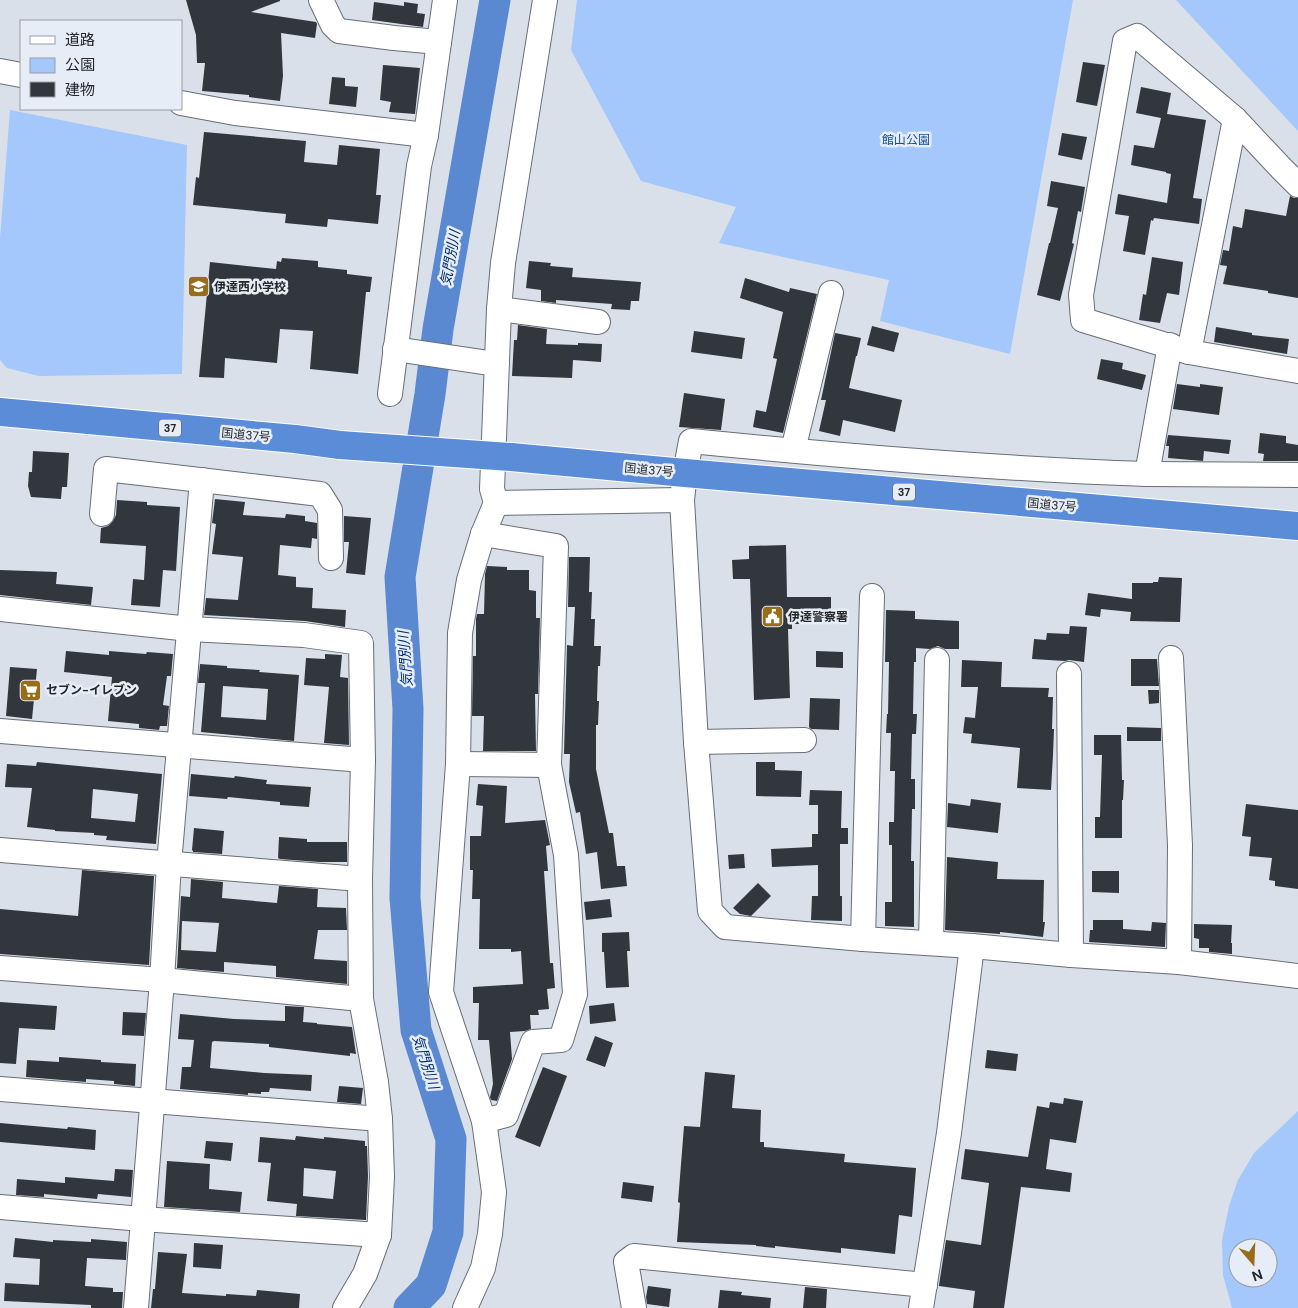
<svg xmlns="http://www.w3.org/2000/svg" width="1298" height="1308" viewBox="0 0 1298 1308" font-family="'DM Sans','Noto Sans JP',sans-serif">
	<rect width="100%" height="100%" fill="#dae0e9"/>
	<g fill="#a4c7fc" fill-rule="evenodd">
		<path d="M 577,0 L 1073,0 L 1010,354 L 880,321 L 889,280 L 719,243 L 736,207 L 641,181 L 571,50 Z"/>
		<path d="M 1176,0 L 1298,0 L 1298,131 Z"/>
		<path d="M 10,110 L 187,145 L 182,374 L 39,376 L 7,368 L 0,360 L 0,238 Z"/>
		<path d="M 1298,1111 L 1298,1308 L 1232,1308 L 1223,1275 L 1222,1240 L 1229,1206 L 1238,1180 L 1254,1153 ZM 1238,1248 L 1268,1248 L 1268,1278 L 1238,1278 Z"/>
	</g>
	<g fill="none" stroke-linecap="round" stroke-linejoin="round">
		<path stroke="#5a89d1" stroke-width="31" d="M 409,1308 L 431,1285 L 448,1232 L 451,1139 L 416,1030 L 405,898 L 408,709 L 400,577 L 430,394 L 438,329 L 495,0"/>
	</g>
	<g fill="#32373e" fill-rule="evenodd">
		<path d="M 186,0 L 280,0 L 280,1 L 251,12 L 316,22 L 317,24 L 315,38 L 281,33 L 283,76 L 280,101 L 249,97 L 249,95 L 202,91 L 205,63 L 197,63 L 196,35 Z"/>
		<path d="M 374,2 L 404,6 L 404,2 L 418,4 L 417,13 L 425,14 L 423,27 L 372,20 Z"/>
		<path d="M 1083,62 L 1105,65 L 1097,106 L 1076,102 Z"/>
		<path d="M 383,65 L 420,68 L 415,114 L 389,112 L 391,102 L 380,100 Z"/>
		<path d="M 332,77 L 345,78 L 345,86 L 358,87 L 356,107 L 329,104 Z"/>
		<path d="M 1141,87 L 1171,93 L 1167,114 L 1206,120 L 1193,198 L 1202,199 L 1199,224 L 1154,218 L 1153,221 L 1151,220 L 1145,255 L 1123,251 L 1129,216 L 1115,214 L 1118,194 L 1167,203 L 1171,174 L 1166,173 L 1166,172 L 1131,165 L 1134,145 L 1154,148 L 1161,118 L 1136,113 Z"/>
		<path d="M 204,132 L 306,141 L 304,162 L 337,165 L 339,145 L 380,149 L 376,195 L 381,195 L 378,224 L 328,219 L 327,227 L 285,223 L 286,214 L 193,205 L 196,177 L 199,178 Z"/>
		<path d="M 1062,133 L 1087,137 L 1082,160 L 1058,155 Z"/>
		<path d="M 1051,181 L 1085,187 L 1081,212 L 1078,211 L 1072,243 L 1074,244 L 1060,301 L 1037,295 L 1049,243 L 1050,243 L 1058,208 L 1047,206 Z"/>
		<path d="M 1290,196 L 1294,198 L 1298,198 L 1298,298 L 1268,293 L 1268,291 L 1223,284 L 1227,266 L 1220,265 L 1223,250 L 1229,251 L 1233,226 L 1242,228 L 1245,209 L 1286,216 Z"/>
		<path d="M 1152,257 L 1183,262 L 1179,295 L 1167,293 L 1160,323 L 1139,320 L 1143,294 L 1146,295 Z"/>
		<path d="M 282,258 L 318,261 L 318,267 L 347,270 L 347,274 L 372,277 L 370,292 L 366,292 L 358,374 L 310,369 L 313,331 L 280,329 L 277,363 L 225,358 L 224,378 L 199,377 L 210,262 L 276,269 L 277,261 L 281,262 Z"/>
		<path d="M 529,261 L 551,263 L 550,266 L 573,268 L 572,277 L 641,282 L 639,301 L 631,301 L 630,310 L 611,309 L 612,304 L 556,300 L 556,303 L 541,301 L 541,290 L 526,288 Z"/>
		<path d="M 745,278 L 789,292 L 790,288 L 817,294 L 783,433 L 753,427 L 756,410 L 766,412 L 777,359 L 773,358 L 783,312 L 740,298 Z"/>
		<path d="M 518,325 L 547,329 L 546,344 L 578,345 L 578,343 L 602,344 L 601,362 L 573,360 L 572,378 L 512,376 L 514,340 L 517,340 Z"/>
		<path d="M 872,326 L 899,333 L 894,352 L 867,345 Z"/>
		<path d="M 1216,327 L 1252,333 L 1252,335 L 1289,339 L 1287,354 L 1214,342 Z"/>
		<path d="M 694,331 L 745,338 L 742,359 L 691,352 Z"/>
		<path d="M 835,333 L 861,338 L 857,356 L 856,356 L 849,388 L 902,400 L 895,432 L 843,420 L 840,436 L 819,431 L 826,400 L 821,400 Z"/>
		<path d="M 1101,359 L 1123,363 L 1122,369 L 1146,375 L 1142,390 L 1097,379 Z"/>
		<path d="M 1177,384 L 1200,387 L 1200,384 L 1223,387 L 1219,415 L 1173,409 Z"/>
		<path d="M 684,393 L 725,399 L 721,430 L 679,427 Z"/>
		<path d="M 1260,433 L 1286,436 L 1286,443 L 1298,445 L 1298,461 L 1263,461 L 1264,454 L 1258,453 Z"/>
		<path d="M 1168,435 L 1231,440 L 1229,454 L 1204,451 L 1203,461 L 1168,458 L 1169,446 L 1166,446 Z"/>
		<path d="M 33,451 L 69,453 L 67,487 L 62,487 L 61,499 L 31,497 L 28,486 L 29,472 L 32,472 Z"/>
		<path d="M 215,499 L 245,502 L 243,515 L 285,518 L 286,514 L 305,516 L 305,521 L 317,523 L 317,539 L 312,538 L 311,548 L 280,545 L 278,575 L 296,577 L 296,587 L 313,588 L 312,608 L 346,610 L 345,627 L 305,621 L 204,615 L 206,598 L 238,600 L 243,557 L 212,554 L 216,524 L 212,523 Z"/>
		<path d="M 117,500 L 147,502 L 147,505 L 180,507 L 176,571 L 163,570 L 160,607 L 131,605 L 133,579 L 144,580 L 146,546 L 100,543 L 101,528 L 108,526 L 113,521 L 116,515 Z"/>
		<path d="M 344,516 L 371,518 L 365,575 L 346,573 L 349,542 L 344,542 Z"/>
		<path d="M 786,545 L 787,597 L 831,597 L 831,624 L 792,624 L 792,629 L 788,629 L 790,698 L 754,700 L 750,579 L 733,579 L 732,560 L 749,559 L 749,546 Z"/>
		<path d="M 569,557 L 590,557 L 589,592 L 592,592 L 591,619 L 595,619 L 594,646 L 601,646 L 600,666 L 598,666 L 597,701 L 599,701 L 598,725 L 596,725 L 596,769 L 609,833 L 613,833 L 617,866 L 625,866 L 627,886 L 601,889 L 597,852 L 586,854 L 580,812 L 576,813 L 569,782 L 570,754 L 564,754 L 567,645 L 573,646 L 575,607 L 568,607 Z"/>
		<path d="M 487,566 L 507,567 L 507,570 L 529,570 L 529,590 L 536,591 L 536,618 L 540,618 L 538,694 L 535,694 L 536,751 L 483,751 L 484,716 L 472,716 L 473,656 L 476,656 L 476,619 L 477,614 L 484,614 L 485,574 Z"/>
		<path d="M 0,570 L 57,572 L 56,584 L 93,587 L 91,605 L 0,595 Z"/>
		<path d="M 1159,577 L 1182,578 L 1180,622 L 1130,621 L 1131,612 L 1101,609 L 1100,617 L 1085,615 L 1088,593 L 1132,599 L 1132,583 L 1153,583 L 1153,582 L 1158,582 Z"/>
		<path d="M 886,610 L 915,611 L 915,619 L 959,621 L 959,649 L 945,649 L 938,646 L 930,649 L 916,648 L 916,662 L 914,662 L 913,714 L 917,714 L 916,734 L 912,734 L 911,779 L 915,779 L 915,809 L 912,809 L 911,861 L 914,861 L 914,927 L 885,926 L 885,902 L 892,902 L 892,845 L 889,845 L 889,822 L 894,822 L 895,771 L 890,771 L 891,733 L 886,733 L 887,714 L 888,714 L 889,662 L 885,662 Z"/>
		<path d="M 1070,626 L 1087,627 L 1084,662 L 1069,660 L 1065,661 L 1032,659 L 1034,639 L 1046,640 L 1047,633 L 1069,634 Z"/>
		<path d="M 66,651 L 109,655 L 109,651 L 146,654 L 147,652 L 173,654 L 171,676 L 167,676 L 163,705 L 169,706 L 167,726 L 160,726 L 159,730 L 139,728 L 139,724 L 108,721 L 112,677 L 64,672 Z"/>
		<path d="M 816,651 L 843,652 L 843,668 L 816,667 Z"/>
		<path d="M 325,654 L 342,655 L 340,677 L 348,678 L 349,745 L 324,743 L 329,687 L 304,685 L 306,658 L 325,659 Z"/>
		<path d="M 1131,659 L 1157,659 L 1159,686 L 1131,686 Z"/>
		<path d="M 962,660 L 1002,662 L 1001,687 L 1049,688 L 1048,697 L 1053,697 L 1052,729 L 1054,729 L 1053,755 L 1051,790 L 1017,788 L 1020,748 L 971,743 L 972,734 L 963,733 L 965,717 L 975,718 L 978,687 L 961,687 Z"/>
		<path d="M 200,664 L 227,666 L 227,668 L 260,670 L 259,672 L 299,675 L 294,741 L 201,732 L 205,683 L 198,683 ZM 223,686 L 268,689 L 266,720 L 221,717 Z"/>
		<path d="M 10,667 L 37,669 L 32,719 L 6,716 Z"/>
		<path d="M 1148,690 L 1159,690 L 1159,703 L 1149,704 Z"/>
		<path d="M 810,698 L 840,699 L 839,730 L 811,729 L 809,727 Z"/>
		<path d="M 1127,727 L 1161,728 L 1161,741 L 1127,741 Z"/>
		<path d="M 1094,735 L 1121,735 L 1122,780 L 1124,780 L 1123,800 L 1122,800 L 1122,838 L 1095,838 L 1095,817 L 1100,817 L 1102,755 L 1094,755 Z"/>
		<path d="M 37,762 L 162,774 L 156,844 L 106,840 L 107,836 L 94,835 L 94,833 L 55,831 L 55,830 L 27,827 L 32,788 L 5,787 L 7,764 L 36,766 ZM 93,789 L 138,794 L 135,822 L 91,818 Z"/>
		<path d="M 756,762 L 775,762 L 775,770 L 802,771 L 801,797 L 756,796 Z"/>
		<path d="M 191,774 L 234,778 L 235,776 L 267,780 L 266,784 L 311,787 L 309,807 L 280,805 L 280,802 L 228,797 L 227,799 L 189,796 Z"/>
		<path d="M 478,784 L 507,786 L 505,823 L 545,820 L 550,845 L 546,846 L 548,871 L 544,871 L 550,963 L 553,963 L 555,988 L 547,989 L 549,1009 L 538,1010 L 539,1015 L 530,1015 L 531,1029 L 525,1031 L 510,1032 L 512,1059 L 497,1101 L 491,1100 L 490,1097 L 493,1084 L 489,1040 L 478,1040 L 479,1003 L 473,1003 L 473,987 L 523,984 L 521,951 L 511,952 L 511,949 L 479,949 L 480,899 L 472,899 L 473,870 L 470,870 L 470,836 L 481,836 L 483,806 L 476,805 Z"/>
		<path d="M 810,790 L 842,791 L 841,828 L 848,828 L 848,844 L 840,844 L 840,896 L 842,896 L 842,921 L 811,920 L 812,896 L 818,896 L 818,865 L 772,867 L 771,849 L 812,847 L 812,834 L 818,834 L 818,805 L 809,805 Z"/>
		<path d="M 971,799 L 1001,803 L 998,833 L 947,827 L 948,803 L 970,806 Z"/>
		<path d="M 1246,804 L 1298,810 L 1298,889 L 1275,886 L 1275,881 L 1269,880 L 1272,858 L 1249,856 L 1251,837 L 1242,836 Z"/>
		<path d="M 194,828 L 224,831 L 222,854 L 193,852 L 193,851 L 192,850 Z"/>
		<path d="M 279,837 L 307,839 L 307,842 L 347,842 L 347,862 L 319,862 L 280,859 L 278,858 Z"/>
		<path d="M 744,854 L 745,868 L 729,869 L 728,855 Z"/>
		<path d="M 947,857 L 998,862 L 997,879 L 1044,880 L 1043,922 L 1045,922 L 1043,937 L 1000,932 L 1000,934 L 945,930 Z"/>
		<path d="M 82,870 L 154,876 L 149,965 L 0,954 L 0,909 L 78,916 Z"/>
		<path d="M 1092,871 L 1119,871 L 1119,893 L 1092,892 Z"/>
		<path d="M 191,879 L 223,882 L 222,898 L 277,903 L 279,886 L 318,889 L 317,907 L 346,908 L 347,930 L 318,930 L 314,959 L 347,961 L 347,984 L 276,977 L 276,966 L 224,962 L 224,972 L 177,968 L 181,896 L 190,897 ZM 182,921 L 219,923 L 216,952 L 181,950 Z"/>
		<path d="M 758,883 L 771,896 L 751,916 L 740,914 L 733,908 Z"/>
		<path d="M 610,899 L 612,917 L 586,920 L 584,902 Z"/>
		<path d="M 1093,920 L 1123,920 L 1123,929 L 1151,931 L 1152,922 L 1166,923 L 1165,947 L 1089,942 L 1090,930 L 1093,930 Z"/>
		<path d="M 1194,924 L 1232,925 L 1231,943 L 1232,943 L 1232,954 L 1209,952 L 1209,948 L 1199,948 L 1199,939 L 1194,938 Z"/>
		<path d="M 629,932 L 630,951 L 627,951 L 629,987 L 606,988 L 604,952 L 602,952 L 602,933 Z"/>
		<path d="M 0,1002 L 57,1006 L 55,1030 L 19,1028 L 16,1064 L 0,1063 Z"/>
		<path d="M 614,1003 L 616,1021 L 590,1024 L 589,1006 Z"/>
		<path d="M 285,1006 L 304,1007 L 303,1022 L 317,1023 L 317,1024 L 352,1027 L 356,1054 L 350,1053 L 350,1056 L 269,1047 L 269,1044 L 214,1041 L 212,1042 L 210,1068 L 264,1073 L 312,1075 L 311,1091 L 270,1088 L 269,1092 L 261,1092 L 261,1094 L 248,1093 L 248,1095 L 180,1089 L 182,1067 L 191,1067 L 194,1040 L 178,1039 L 180,1014 L 234,1019 L 285,1021 Z"/>
		<path d="M 123,1012 L 146,1013 L 144,1036 L 122,1035 Z"/>
		<path d="M 595,1036 L 613,1043 L 605,1067 L 586,1060 Z"/>
		<path d="M 987,1050 L 1018,1054 L 1016,1071 L 985,1068 Z"/>
		<path d="M 59,1057 L 101,1060 L 101,1062 L 136,1064 L 135,1086 L 114,1084 L 114,1081 L 86,1079 L 86,1082 L 26,1077 L 27,1060 L 59,1062 Z"/>
		<path d="M 543,1067 L 567,1076 L 540,1147 L 515,1137 Z"/>
		<path d="M 705,1072 L 735,1075 L 732,1108 L 761,1110 L 760,1142 L 764,1142 L 764,1147 L 845,1154 L 844,1162 L 916,1168 L 912,1217 L 899,1215 L 895,1254 L 841,1248 L 841,1253 L 775,1246 L 775,1248 L 756,1246 L 756,1245 L 677,1242 L 680,1203 L 678,1202 L 684,1126 L 700,1127 Z"/>
		<path d="M 339,1086 L 363,1088 L 361,1104 L 337,1102 Z"/>
		<path d="M 1064,1098 L 1083,1101 L 1076,1143 L 1050,1139 L 1046,1169 L 1072,1173 L 1070,1192 L 1021,1187 L 1004,1308 L 973,1308 L 975,1291 L 939,1286 L 939,1285 L 946,1240 L 981,1245 L 989,1183 L 961,1179 L 965,1149 L 1028,1157 L 1037,1106 L 1049,1108 L 1050,1102 L 1063,1104 Z"/>
		<path d="M 0,1123 L 67,1129 L 68,1127 L 96,1130 L 95,1150 L 0,1142 Z"/>
		<path d="M 296,1136 L 324,1139 L 324,1137 L 365,1141 L 365,1146 L 367,1146 L 368,1176 L 366,1220 L 296,1216 L 297,1204 L 267,1201 L 271,1163 L 258,1162 L 260,1137 L 295,1140 ZM 304,1168 L 336,1171 L 333,1199 L 303,1196 Z"/>
		<path d="M 206,1141 L 233,1143 L 231,1161 L 204,1158 Z"/>
		<path d="M 167,1161 L 210,1164 L 209,1189 L 242,1192 L 240,1212 L 164,1207 Z"/>
		<path d="M 115,1169 L 133,1170 L 131,1197 L 98,1194 L 97,1199 L 44,1194 L 44,1197 L 16,1195 L 17,1179 L 65,1183 L 65,1177 L 114,1181 Z"/>
		<path d="M 623,1182 L 654,1186 L 652,1202 L 621,1198 Z"/>
		<path d="M 15,1238 L 53,1242 L 53,1240 L 91,1242 L 91,1239 L 127,1242 L 126,1260 L 87,1258 L 85,1286 L 113,1288 L 113,1292 L 123,1292 L 122,1308 L 91,1308 L 91,1305 L 4,1301 L 5,1283 L 39,1285 L 40,1259 L 13,1257 Z"/>
		<path d="M 194,1243 L 223,1245 L 221,1269 L 193,1267 Z"/>
		<path d="M 158,1252 L 187,1254 L 182,1293 L 226,1296 L 226,1294 L 256,1296 L 257,1290 L 300,1294 L 299,1308 L 151,1308 L 153,1289 L 155,1289 Z"/>
		<path d="M 648,1286 L 671,1289 L 669,1307 L 647,1304 L 646,1297 Z"/>
		<path d="M 805,1287 L 827,1289 L 826,1308 L 803,1308 Z"/>
		<path d="M 720,1290 L 742,1292 L 741,1295 L 771,1298 L 770,1308 L 718,1308 Z"/>
	</g>
	<g fill="none" stroke-linecap="round" stroke-linejoin="round">
		<defs>
			<g id="minor">
				<path d="M 321,0 L 333,25 L 339,31 L 394,38 L 439,42"/>
				<path d="M 0,71 L 21,75"/>
				<path d="M 181,103 L 235,113 L 426,135"/>
				<path d="M 1298,185 L 1281,168 L 1235,119 L 1137,36 L 1125,41 L 1081,295 L 1083,320 L 1189,352 L 1298,371"/>
				<path d="M 499,309 L 598,322"/>
				<path d="M 1170,345 L 1147,474 C 995,469 842,456 691,441 L 685,473 L 682,500 L 696,742 L 710,911 L 725,927 L 863,939 L 972,946 L 1071,955 L 1179,962 L 1298,976"/>
				<path d="M 395,349 L 489,363 L 497,363"/>
				<path d="M 1189,352 L 1235,119"/>
				<path d="M 390,394 L 419,166 L 426,135 L 445,0"/>
				<path d="M 793,450 L 831,293"/>
				<path d="M 1147,474 L 1298,475"/>
				<path d="M 496,503 L 492,489 L 499,309 L 503,263 L 545,0"/>
				<path d="M 102,514 L 106,469 L 320,494 L 330,510 L 331,558"/>
				<path d="M 0,609 L 190,629 L 304,635 L 361,643 L 363,760 L 360,879 L 361,999 L 376,1082 L 380,1119 L 382,1177 L 379,1235 L 365,1274 L 345,1308"/>
				<path d="M 1171,658 L 1180,845 L 1179,962"/>
				<path d="M 1069,674 L 1071,955"/>
				<path d="M 0,731 L 363,760"/>
				<path d="M 696,742 L 804,740"/>
				<path d="M 458,764 L 549,765 L 556,546 L 483,534"/>
				<path d="M 0,850 L 360,879"/>
				<path d="M 863,939 L 872,596"/>
				<path d="M 931,943 L 937,660"/>
				<path d="M 0,968 L 162,980 L 361,999"/>
				<path d="M 0,1089 L 380,1119"/>
				<path d="M 484,1121 L 506,1115 L 533,1042 L 561,1040 L 575,994 L 566,855 L 549,765"/>
				<path d="M 0,1207 L 142,1219 L 379,1235"/>
				<path d="M 136,1308 L 162,980 L 169,864 L 202,480"/>
				<path d="M 465,1308 L 483,1268 L 490,1234 L 494,1192 L 484,1121 L 441,992 L 458,764 L 460,633 L 469,580 L 483,534 L 496,503 L 682,500"/>
				<path d="M 634,1308 L 626,1262 L 634,1256 L 925,1285"/>
				<path d="M 921,1308 L 949,1133 L 972,946"/>
			</g>
			<g id="highway">
				<path d="M 0,412 L 295,439 L 340,445"/>
				<path d="M 511,457 L 685,473 L 1298,526"/>
			</g>
		</defs>
		<use href="#minor" stroke="#696e76" stroke-width="26"/>
		<use href="#highway" stroke="#fff" stroke-width="30"/>
		<use href="#minor" stroke="#fff" stroke-width="24"/>
		<use href="#highway" stroke="#5a8cd8" stroke-width="28"/>
		<defs>
			<path id="highway-bridge" d="M 340,445 L 511,457"/>
		</defs>
		<use href="#highway-bridge" stroke="#fff" stroke-width="30" stroke-linecap="butt"/>
		<use href="#highway-bridge" stroke="#5a8cd8" stroke-width="28"/>
	</g>
	<defs>
		<symbol id="school-square" viewBox="-11 -11 22 22"><rect x="-9" y="-9" width="18" height="18" rx="4" fill="#986d1a" stroke="#e7edf7"/><path d="M0-5L7-2L0 1L-7-2ZM-4 1L0 2.5L4 1V4Q0 6-4 4Z" fill="#fff"/></symbol>
		<symbol id="civic-square" viewBox="-11 -11 22 22"><rect x="-9" y="-9" width="18" height="18" rx="4" fill="#986d1a" stroke="#e7edf7"/><path d="M-.6-6.5H3V-4.5H.6V-3L4-1V1h2V6H-6V1h2V-1L-.6-3ZM-1.2 2.5V6h2.4V2.5Z" fill="#fff"/></symbol>
		<symbol id="supermarket-square" viewBox="-11 -11 22 22"><rect x="-9" y="-9" width="18" height="18" rx="4" fill="#986d1a" stroke="#e7edf7"/><path d="M-6-5.5h2.5l.6 2H6L4.5 2H-2.5L-4.4-4H-6ZM-1.5 3.2a1.3 1.3 0 1 0 .1 0ZM3 3.2a1.3 1.3 0 1 0 .1 0Z" fill="#fff"/></symbol>
	</defs>
	<g fill-rule="evenodd">
		<use href="#school-square" x="186" y="274" width="25" height="25"/>
		<use href="#civic-square" x="760" y="604" width="25" height="25"/>
		<use href="#supermarket-square" x="18" y="678" width="25" height="25"/>
	</g>
	<g text-anchor="middle" stroke-width="5" stroke-linejoin="round" paint-order="stroke">
		<g fill="#e7edf7" stroke="#5e6267" stroke-width="1">
			<rect x="159" y="419.5" width="22" height="17" rx="4"/>
			<rect x="893" y="483.5" width="22" height="17" rx="4"/>
		</g>
		<g font-size="11" font-weight="bold" fill="#242629">
			<text x="170" y="432">37</text>
			<text x="904" y="496">37</text>
		</g>
		<g font-size="12" fill="#114da1" stroke="#e7edf7">
			<text x="906" y="144">館山公園</text>
		</g>
		<g font-size="12" font-weight="bold" fill="#242629" stroke="#e7edf7" text-anchor="start">
			<text x="214" y="291">伊達西小学校</text>
			<text x="788" y="621">伊達警察署</text>
			<text x="46" y="694">セブン-イレブン</text>
		</g>
		<g font-size="12" fill="#242629" stroke="#e7edf7">
			<text transform="translate(246 435) rotate(5)" y="4">国道37号</text>
			<text transform="translate(649 470) rotate(5)" y="4">国道37号</text>
			<text transform="translate(1052 505) rotate(5)" y="4">国道37号</text>
		</g>
		<g font-size="14" font-style="italic" fill="#012f6e" stroke="#e7edf7">
			<text transform="translate(450 258) rotate(-80)" y="5">気門別川</text>
			<text transform="translate(405 659) rotate(-94)" y="5">気門別川</text>
			<text transform="translate(426 1062) rotate(72)" y="5">気門別川</text>
		</g>
	</g>
	<rect x="20" y="20" width="162" height="90" fill="#e7edf7" stroke="#999da5"/>
	<rect x="30" y="36" width="25" height="8" fill="#ffffff" stroke="#999da5"/>
	<text x="65" y="45" font-size="15" fill="#242629">道路</text>
	<rect x="30" y="58" width="25" height="15" fill="#a4c7fc" stroke="#999da5"/>
	<text x="65" y="70" font-size="15" fill="#242629">公園</text>
	<rect x="30" y="82" width="25" height="15" fill="#32373e" stroke="#999da5"/>
	<text x="65" y="95" font-size="15" fill="#242629">建物</text>
	<g transform="translate(1253 1263) rotate(161)"><circle r="24" fill="#e7edf7" stroke="#999da5"/>
	<path d="M0-4L9 19L0 12L-9 19Z" fill="#986d1a"/>
	<text y="-8" font-size="14" font-weight="bold" text-anchor="middle" fill="#242629">N</text>
	</g>
</svg>
